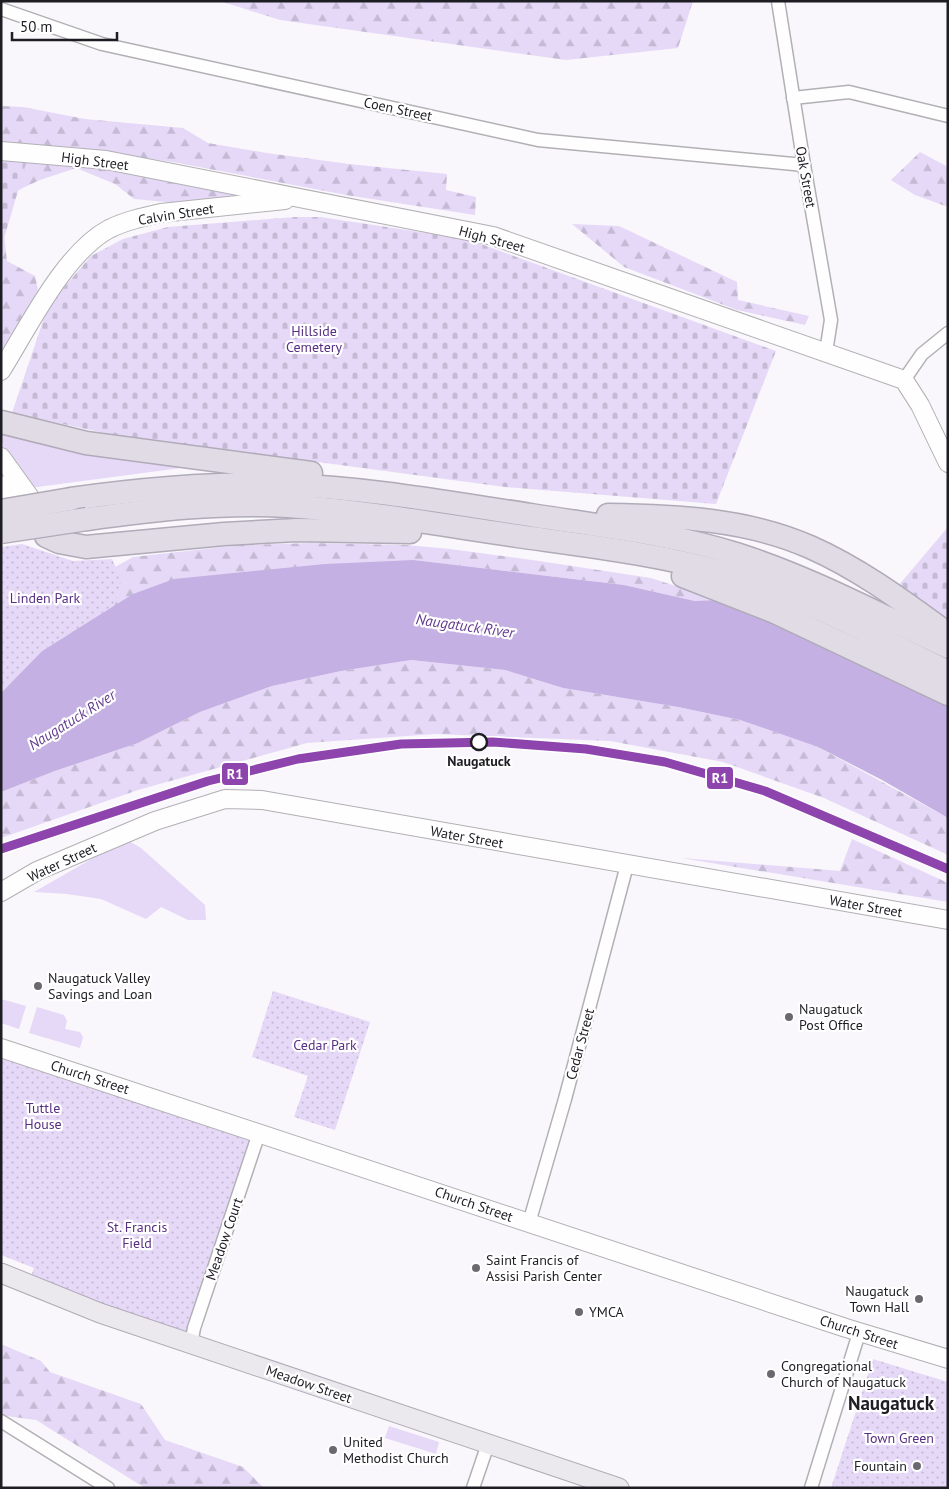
<svg xmlns="http://www.w3.org/2000/svg" width="949" height="1489" viewBox="0 0 949 1489" font-family="'PT Sans',sans-serif">
	<defs>
		<pattern id="forest-firs" width="22" height="20" patternUnits="userSpaceOnUse" patternTransform="scale(1.25)"><rect width="22" height="20" fill="#e6d9f8"/><path d="M5 1l3.5 6h-7zM16 11l3.5 6h-7z" fill="#c5bad4"/></pattern>
		<pattern id="cemetery-stones" width="16" height="16" patternUnits="userSpaceOnUse" patternTransform="scale(1.25)"><rect width="16" height="16" fill="#e6d9f8"/><path d="M2 7V4a2 2 0 0 1 4 0v3zM10 15v-3a2 2 0 0 1 4 0v3z" fill="#c5bad4"/></pattern>
		<pattern id="park-dots" width="8" height="8" patternUnits="userSpaceOnUse" patternTransform="scale(1.25)"><rect width="8" height="8" fill="#e6d9f8"/><path d="M2 2h.1M6 6h.1" fill="none" stroke="#c5bad4" stroke-width="1.8" stroke-linecap="round"/></pattern>
	</defs>
	<rect width="100%" height="100%" fill="#f9f7fb"/>
	<g fill="#e6d9f8">
		<path d="M 1,430 L 189,463 L 181,468 L 30,488 C 15,469 1,455 1,430 Z"/>
		<path d="M 129,841 L 141,848 L 205,905 L 206,920 L 188,920 L 161,907 L 146,919 L 101,899 L 67,894 L 34,892 L 107,850 Z"/>
		<path d="M 1,999 L 26,1006 L 19,1029 L 1,1023 Z"/>
		<path d="M 37,1007 L 64,1015 L 67,1021 L 65,1029 L 80,1032 L 83,1037 L 80,1048 L 29,1033 Z"/>
		<path d="M 389,1426 L 439,1442 L 436,1454 L 385,1438 Z"/>
	</g>
	<g fill="url(#forest-firs)">
		<path d="M 220,1 L 693,1 L 678,48 L 566,60 L 280,20 Z"/>
		<path d="M 1,106 L 23,107 L 85,119 L 183,128 L 208,143 L 267,153 L 349,164 L 447,174 L 446,190 L 476,197 L 475,215 L 346,195 L 178,163 L 72,147 L 1,144 Z"/>
		<path d="M 920,152 L 948,167 L 948,207 L 915,195 L 891,180 Z"/>
		<path d="M 31,160 L 121,168 L 247,195 L 187,204 L 134,199 L 115,184 L 76,168 L 40,180 L 10,194 L 3,226 L 7,261 L 35,276 L 38,290 L 17,330 L 1,352 L 1,164 Z"/>
		<path d="M 572,224 L 619,226 L 737,282 L 738,300 L 809,316 L 805,325 L 737,310 L 624,267 Z"/>
		<path d="M 311,543 L 406,545 L 450,549 L 539,561 L 651,578 L 691,591 L 712,601 L 695,601 L 624,585 L 414,560 L 56,636 L 95,578 L 133,557 L 241,545 Z"/>
		<path d="M 411,660 L 505,670 L 563,688 L 678,707 L 740,720 L 818,747 L 948,818 L 948,855 L 824,798 L 723,762 L 610,741 L 436,734 L 307,743 L 138,790 L 1,838 L 1,792 L 55,771 L 138,743 L 200,712 L 272,686 L 341,671 Z"/>
		<path d="M 852,839 L 948,883 L 948,902 L 681,858 L 840,871 Z"/>
		<path d="M 1,1344 L 41,1361 L 50,1372 L 141,1404 L 165,1440 L 243,1467 L 264,1488 L 145,1488 L 36,1420 L 6,1416 L 1,1412 Z"/>
	</g>
	<g fill="url(#cemetery-stones)">
		<path d="M 1,157 L 27,160 L 1,249 Z"/>
		<path d="M 295,217 L 320,217 L 467,239 L 776,351 L 716,504 L 505,487 L 109,434 L 12,413 L 46,312 L 66,285 L 91,256 L 123,239 L 168,227 Z"/>
		<path d="M 948,527 L 948,622 L 898,586 Z"/>
	</g>
	<g fill="url(#park-dots)">
		<path d="M 22,544 L 73,561 L 112,559 L 121,578 L 115,605 L 42,651 L 1,693 L 1,547 Z"/>
		<path d="M 273,991 L 370,1022 L 335,1130 L 294,1117 L 308,1076 L 252,1057 Z"/>
		<path d="M 1,1058 L 96,1090 L 101,1076 L 261,1132 L 191,1344 L 28,1285 L 34,1268 L 1,1255 Z"/>
		<path d="M 873,1359 L 948,1382 L 948,1488 L 831,1488 Z"/>
	</g>
	<path fill="#c4b0e2" d="M 414,560 L 624,585 L 695,601 L 722,600 L 948,686 L 948,818 L 882,780 L 818,747 L 740,720 L 678,707 L 563,688 L 505,670 L 411,660 L 341,671 L 272,686 L 200,712 L 138,743 L 55,771 L 1,792 L 1,693 L 42,651 L 133,594 L 174,579 L 325,564 Z"/>
	<g fill="none" stroke-linecap="round" stroke-linejoin="round">
		<defs>
			<g id="street">
				<path d="M 778,1 L 804,165 L 831,320 L 826,352"/>
				<path d="M 1,9 L 102,44 L 538,140 L 804,165"/>
				<path d="M 793,98 L 849,92 L 948,116"/>
				<path d="M 904,380 L 922,354 L 948,333"/>
				<path d="M 529,1223 L 565,1099 L 627,865"/>
				<path d="M 191,1344 L 194,1328 L 259,1133"/>
				<path d="M 1,1421 L 108,1488"/>
				<path d="M 473,1488 L 488,1444"/>
				<path d="M 811,1488 L 859,1333"/>
			</g>
			<g id="secondary">
				<path d="M 1,151 L 106,160 L 493,236 L 904,380 L 920,405 L 948,463"/>
				<path d="M 1,371 C 28,328 64,253 109,229 C 125,221 143,217 161,213 L 285,200"/>
				<path d="M 1,457 L 42,514"/>
				<path d="M 1,485 L 26,517"/>
				<path d="M 1,892 L 37,871 L 155,821 L 225,799 L 262,800 L 948,920"/>
				<path d="M 1,1048 L 846,1328 L 948,1359"/>
			</g>
			<path id="primary" d="M 1,1273 L 100,1313 L 619,1488"/>
			<g id="highway">
				<path d="M 1,422 L 86,443 L 311,473"/>
				<path d="M 71,499 C 143,489 215,482 288,485 C 369,488 450,503 531,515 C 599,526 669,533 736,554 C 809,577 878,614 948,647"/>
				<path d="M 608,515 C 676,516 747,519 810,547 C 860,569 904,602 948,634"/>
				<path d="M 87,519 C 154,510 220,502 287,506 C 364,511 441,525 517,536 C 588,546 659,554 728,574 C 805,597 876,637 948,672"/>
				<path d="M 46,536 L 59,542 L 86,547 L 224,534 L 297,530 L 410,532"/>
				<path d="M 683,576 L 775,612 L 948,694"/>
			</g>
		</defs>
		<use href="#street" stroke="#b2b0b4" stroke-width="15"/>
		<use href="#secondary" stroke="#b2b0b4" stroke-width="20"/>
		<use href="#primary" stroke="#b0abb8" stroke-width="21"/>
		<use href="#highway" stroke="#b0abb8" stroke-width="25"/>
		<use href="#street" stroke="#fefefe" stroke-width="12"/>
		<use href="#secondary" stroke="#fefefe" stroke-width="18"/>
		<use href="#primary" stroke="#ebe9ee" stroke-width="19"/>
		<use href="#highway" stroke="#e0dbe5" stroke-width="22"/>
		<defs>
			<g id="highway-bridge">
				<path d="M 1,511 L 71,499"/>
				<path d="M 1,532 L 87,519"/>
			</g>
		</defs>
		<use href="#highway-bridge" stroke="#b0abb8" stroke-width="25" stroke-linecap="butt"/>
		<use href="#highway-bridge" stroke="#e0dbe5" stroke-width="22"/>
		<defs>
			<path id="rail-1" d="M 1,849 L 208,781 L 298,759 L 401,744 L 493,742 L 586,749 L 665,762 L 765,791 L 948,869"/>
		</defs>
		<use href="#rail-1" stroke="#fff" stroke-width="12"/>
		<use href="#rail-1" stroke="#8e44ad" stroke-width="9"/>
	</g>
	<circle fill="#fff" stroke="#1f1d24" stroke-width="2.5" cx="479" cy="742" r="8"/>
	<g fill="#6b696f" stroke="#fff" stroke-width="2">
		<circle cx="38" cy="986" r="5"/>
		<circle cx="789" cy="1017" r="5"/>
		<circle cx="476" cy="1268" r="5"/>
		<circle cx="919" cy="1299" r="5"/>
		<circle cx="579" cy="1312" r="5"/>
		<circle cx="771" cy="1374" r="5"/>
		<circle cx="333" cy="1450" r="5"/>
		<circle cx="917" cy="1466" r="5"/>
	</g>
	<g text-anchor="middle" stroke-width="4.5" stroke-linejoin="round" paint-order="stroke">
		<g font-size="14" fill="#1f1d24" stroke="#fff">
			<text transform="translate(398 109) rotate(12)" y="5">Coen Street</text>
			<text transform="translate(95 161) rotate(7)" y="5">High Street</text>
			<text transform="translate(806 177) rotate(80)" y="5">Oak Street</text>
			<text transform="translate(176 214) rotate(-9)" y="5">Calvin Street</text>
			<text transform="translate(492 239) rotate(15)" y="5">High Street</text>
			<text transform="translate(467 837) rotate(10)" y="5">Water Street</text>
			<text transform="translate(62 862) rotate(-25)" y="5">Water Street</text>
			<text transform="translate(866 906) rotate(10)" y="5">Water Street</text>
			<text transform="translate(580 1044) rotate(-75)" y="5">Cedar Street</text>
			<text transform="translate(90 1077) rotate(18)" y="5">Church Street</text>
			<text transform="translate(474 1204) rotate(19)" y="5">Church Street</text>
			<text transform="translate(224 1239) rotate(-71)" y="5">Meadow Court</text>
			<text transform="translate(859 1332) rotate(18)" y="5">Church Street</text>
			<text transform="translate(309 1384) rotate(19)" y="5">Meadow Street</text>
		</g>
		<g font-size="14" fill="#583083" stroke="#fff">
			<text x="314" y="336">Hillside<tspan x="314" dy="16">Cemetery</tspan></text>
			<text x="45" y="603">Linden Park</text>
			<text x="325" y="1050">Cedar Park</text>
			<text x="43" y="1113">Tuttle<tspan x="43" dy="16">House</tspan></text>
			<text x="137" y="1232">St. Francis<tspan x="137" dy="16">Field</tspan></text>
			<text x="899" y="1443">Town Green</text>
		</g>
		<g font-size="14" font-weight="bold" fill="#1f1d24" stroke="#fff">
			<text x="479" y="766">Naugatuck</text>
		</g>
		<g font-size="14" fill="#1f1d24" stroke="#fff" text-anchor="start">
			<text x="48" y="983">Naugatuck Valley<tspan x="48" dy="16">Savings and Loan</tspan></text>
			<text x="799" y="1014">Naugatuck<tspan x="799" dy="16">Post Office</tspan></text>
			<text x="486" y="1265">Saint Francis of<tspan x="486" dy="16">Assisi Parish Center</tspan></text>
			<text x="909" y="1296" text-anchor="end">Naugatuck<tspan x="909" dy="16">Town Hall</tspan></text>
			<text x="589" y="1317">YMCA</text>
			<text x="781" y="1371">Congregational<tspan x="781" dy="16">Church of Naugatuck</tspan></text>
			<text x="343" y="1447">United<tspan x="343" dy="16">Methodist Church</tspan></text>
			<text x="907" y="1471" text-anchor="end">Fountain</text>
		</g>
		<g font-size="15" font-style="italic" fill="#633c8f" stroke="#fff">
			<text transform="translate(465 626) rotate(8)" y="5">Naugatuck River</text>
			<text transform="translate(72 720) rotate(-32)" y="5">Naugatuck River</text>
		</g>
		<g font-size="19" font-weight="bold" fill="#1f1d24" stroke="#fff">
			<text x="891" y="1410">Naugatuck</text>
		</g>
	</g>
	<g stroke="#fff" stroke-width="2">
		<rect x="221" y="762" width="28" height="24" rx="5" fill="#8e44ad"/>
		<rect x="706" y="766" width="28" height="24" rx="5" fill="#8e44ad"/>
	</g>
	<g font-size="14" text-anchor="middle" font-weight="bold" fill="#fff">
		<text x="235" y="779">R1</text>
		<text x="720" y="783">R1</text>
	</g>
	<rect width="949" height="1489" fill="none" stroke="#1f1d24" stroke-width="5"/>
	<path d="M12 32v8h105v-8" fill="none" stroke="#1f1d24" stroke-width="2.5"/>
	<text x="20" y="32" font-size="15" fill="#1f1d24" stroke="#ffffff" stroke-width="4" paint-order="stroke">50 m</text>
</svg>
